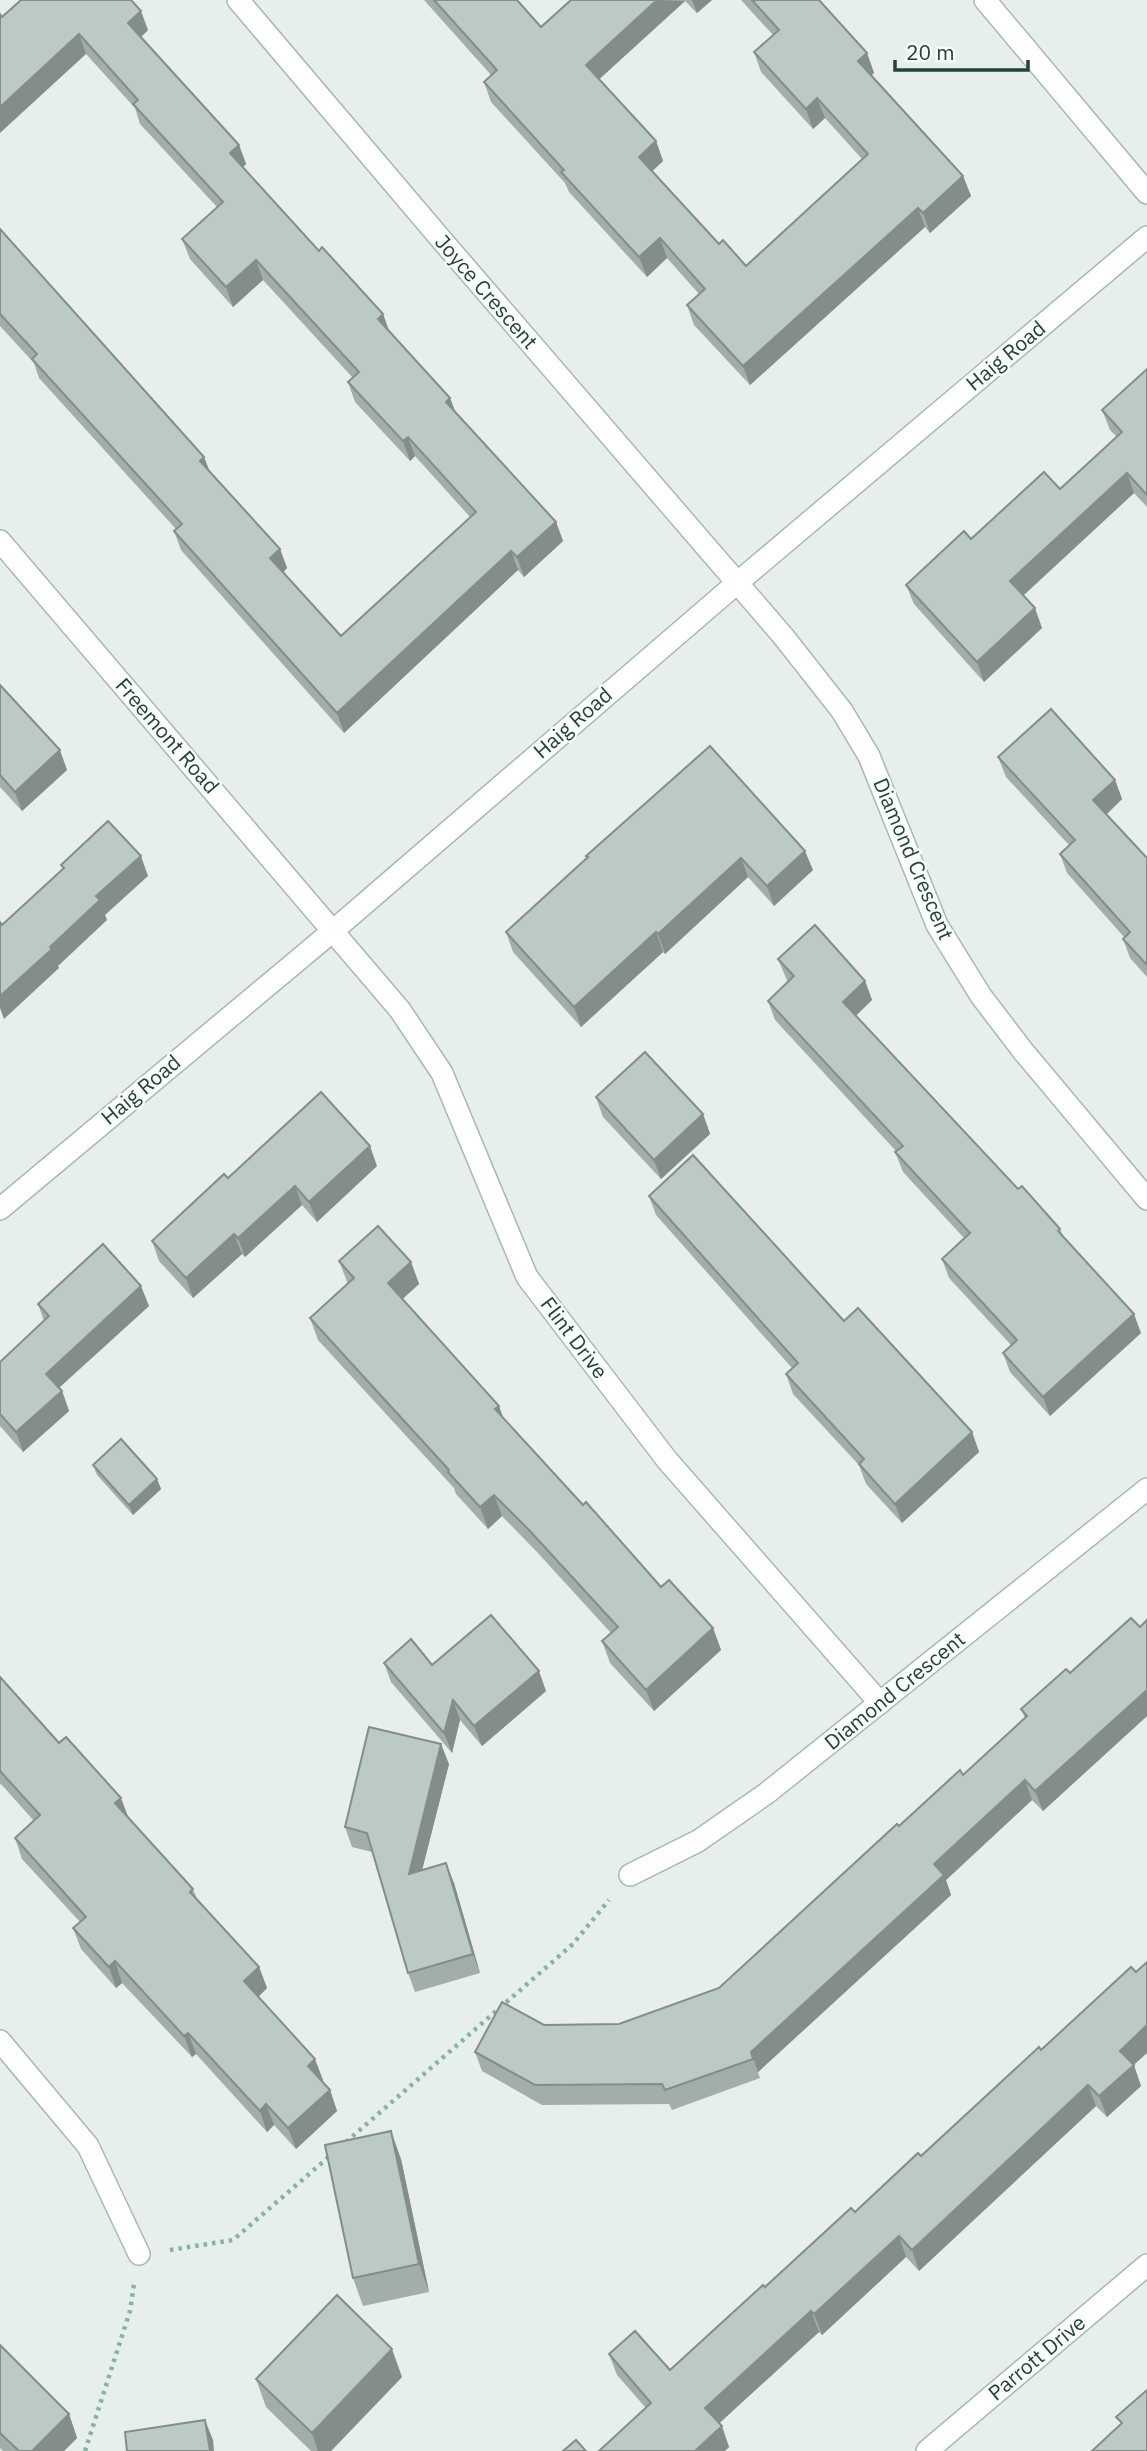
<svg xmlns="http://www.w3.org/2000/svg" width="1147" height="2451" viewBox="0 0 1147 2451" font-family="'IBM Plex Sans',sans-serif">
	<rect width="100%" height="100%" fill="#e6efeb"/>
	<g fill="none" stroke-linecap="round" stroke-linejoin="round">
		<defs>
			<g id="minor">
				<path d="M 238,0 L 440,238 L 783,636 L 842,711 L 869,756 L 937,925 L 981,996 L 1023,1051 L 1147,1199"/>
				<path d="M 985,0 L 1147,193"/>
				<path d="M 0,541 L 400,1010 L 442,1073 L 527,1277 L 667,1460 L 880,1703"/>
				<path d="M 0,1209 L 334,930 L 737,583 L 1147,237"/>
				<path d="M 630,1875 L 698,1841 L 767,1793 L 1147,1489"/>
				<path d="M 0,2041 L 88,2146 L 139,2254"/>
				<path d="M 927,2451 L 1147,2265"/>
			</g>
		</defs>
		<use href="#minor" stroke="#a8b8b2" stroke-width="24"/>
		<g stroke="#86b3a5" stroke-width="4.5" stroke-dasharray="3.5 5" stroke-linecap="butt">
			<path d="M 346,2142 L 573,1944 L 609,1900"/>
			<path d="M 170,2250 L 233,2240 L 331,2155"/>
			<path d="M 85,2451 L 130,2311 L 134,2284"/>
		</g>
		<use href="#minor" stroke="#fff" stroke-width="21"/>
	</g>
	<g fill="#a1aea9">
		<path d="M 424,0 L 517,0 L 541,27 L 571,0 L 712,0 L 697,13 L 685,1 L 599,79 L 656,141 L 663,161 L 652,171 L 719,244 L 746,266 L 862,159 L 825,118 L 813,129 L 761,72 L 754,52 L 773,35 L 741,0 L 819,0 L 867,53 L 874,73 L 871,75 L 963,176 L 971,196 L 930,233 L 925,227 L 750,385 L 694,325 L 687,305 L 699,294 L 667,258 L 647,277 L 569,192 L 565,183 L 491,102 L 484,82 L 491,75 Z"/>
		<path d="M 2,17 L 148,30 L 141,37 L 239,145 L 246,164 L 243,167 L 319,251 L 383,314 L 389,331 L 450,398 L 456,413 L 556,522 L 563,541 L 524,577 L 518,570 L 344,733 L 181,550 L 174,531 L 176,529 L 39,378 L 34,363 L 0,326 L 0,229 L 204,457 L 210,472 L 280,549 L 287,568 L 283,573 L 341,636 L 471,518 L 415,456 L 410,461 L 355,402 L 348,382 L 353,378 L 263,280 L 233,307 L 190,259 L 182,239 L 217,207 L 140,124 L 135,108 L 86,54 Z"/>
		<path d="M 1147,369 L 1147,507 L 1134,493 L 1023,596 L 1042,628 L 984,682 L 914,604 L 906,585 L 971,539 L 1060,489 L 1117,437 L 1110,430 L 1102,410 Z"/>
		<path d="M 0,685 L 67,770 L 22,811 L 0,787 Z"/>
		<path d="M 710,746 L 813,870 L 774,906 L 748,877 L 665,954 L 663,952 L 581,1027 L 513,952 L 506,932 L 587,858 L 586,856 Z"/>
		<path d="M 998,757 L 1115,780 L 1122,799 L 1106,814 L 1147,858 L 1147,977 L 1130,958 L 1123,939 L 1125,938 L 1067,873 L 1060,854 L 1069,845 L 1006,777 Z"/>
		<path d="M 778,959 L 865,981 L 872,1000 L 856,1016 L 1018,1189 L 1060,1229 L 1063,1236 L 1141,1333 L 1050,1416 L 1010,1372 L 1003,1353 L 1011,1345 L 949,1278 L 942,1259 L 964,1238 L 903,1172 L 895,1152 L 896,1151 L 775,1020 L 768,1001 L 788,982 L 786,978 Z"/>
		<path d="M 596,1097 L 703,1114 L 710,1134 L 661,1179 L 603,1117 Z"/>
		<path d="M 377,1166 L 317,1222 L 302,1205 L 245,1257 L 242,1254 L 193,1298 L 159,1261 L 152,1241 L 228,1178 Z"/>
		<path d="M 649,1196 L 844,1321 L 972,1432 L 979,1452 L 902,1523 L 866,1484 L 859,1465 L 793,1394 L 786,1374 L 792,1368 L 656,1215 Z"/>
		<path d="M 339,1261 L 411,1262 L 419,1284 L 402,1299 L 504,1419 L 583,1505 L 661,1587 L 713,1628 L 721,1650 L 654,1711 L 610,1663 L 602,1641 L 611,1633 L 537,1552 L 502,1516 L 488,1529 L 456,1494 L 454,1488 L 318,1340 L 310,1318 L 348,1284 Z"/>
		<path d="M 38,1304 L 149,1306 L 59,1388 L 62,1391 L 69,1411 L 23,1452 L 0,1426 L 0,1362 L 44,1321 Z"/>
		<path d="M 93,1465 L 157,1479 L 161,1489 L 133,1515 L 97,1475 Z"/>
		<path d="M 1147,1620 L 1147,1716 L 1043,1811 L 1032,1800 L 946,1880 L 951,1895 L 758,2072 L 760,2078 L 672,2110 L 669,2104 L 542,2105 L 482,2071 L 475,2052 L 544,2025 L 619,2024 L 719,1988 L 899,1826 L 963,1775 L 1025,1718 L 1021,1709 L 1070,1673 L 1140,1627 Z"/>
		<path d="M 384,1663 L 432,1665 L 546,1691 L 482,1746 L 460,1720 L 452,1753 L 391,1682 Z"/>
		<path d="M 0,1677 L 193,1889 L 197,1899 L 259,1967 L 267,1988 L 258,1997 L 323,2080 L 322,2081 L 330,2090 L 337,2111 L 296,2149 L 274,2125 L 267,2132 L 196,2054 L 192,2057 L 122,1983 L 116,1988 L 81,1949 L 73,1928 L 80,1922 L 22,1859 L 15,1838 L 34,1821 L 1,1784 L 0,1785 Z"/>
		<path d="M 449,1764 L 422,1870 L 454,1883 L 480,1973 L 415,1992 L 408,1973 L 372,1852 L 352,1847 L 345,1827 Z"/>
		<path d="M 1147,1962 L 1147,2053 L 1133,2065 L 1141,2086 L 1107,2117 L 1096,2106 L 919,2271 L 906,2257 L 822,2335 L 819,2332 L 719,2423 L 729,2447 L 725,2451 L 599,2451 L 646,2408 L 617,2375 L 609,2354 L 670,2370 L 765,2287 L 921,2156 L 1041,2050 Z"/>
		<path d="M 401,2159 L 429,2292 L 363,2306 L 353,2278 Z"/>
		<path d="M 0,2345 L 69,2414 L 77,2438 L 64,2451 L 3,2451 L 0,2448 Z"/>
		<path d="M 402,2377 L 331,2451 L 311,2451 L 266,2407 L 256,2379 Z"/>
	</g>
	<g fill="#838d89">
		<path d="M 657,0 L 685,1 L 594,84 L 586,65 Z"/>
		<path d="M 692,0 L 712,0 L 697,13 Z"/>
		<path d="M 141,11 L 148,30 L 135,43 L 128,23 Z"/>
		<path d="M 79,34 L 86,54 L 0,133 L 0,107 Z"/>
		<path d="M 867,53 L 874,73 L 865,81 L 858,61 Z"/>
		<path d="M 817,98 L 825,118 L 813,129 L 806,109 Z"/>
		<path d="M 656,141 L 663,161 L 646,177 L 639,157 Z"/>
		<path d="M 239,145 L 246,164 L 237,173 L 230,153 Z"/>
		<path d="M 963,176 L 971,196 L 930,233 L 923,213 Z"/>
		<path d="M 918,208 L 925,227 L 750,385 L 743,366 Z"/>
		<path d="M 660,238 L 667,258 L 647,277 L 639,257 Z"/>
		<path d="M 256,260 L 263,280 L 233,307 L 226,287 Z"/>
		<path d="M 383,314 L 390,334 L 378,319 Z"/>
		<path d="M 450,398 L 457,417 L 446,402 Z"/>
		<path d="M 408,437 L 415,456 L 410,461 L 403,441 Z"/>
		<path d="M 204,457 L 211,476 L 200,461 Z"/>
		<path d="M 1127,473 L 1134,493 L 1017,601 L 1010,581 Z"/>
		<path d="M 556,522 L 563,541 L 524,577 L 517,557 Z"/>
		<path d="M 280,549 L 287,568 L 277,578 L 270,558 Z"/>
		<path d="M 511,551 L 518,570 L 344,733 L 337,713 Z"/>
		<path d="M 1035,608 L 1042,628 L 984,682 L 977,662 Z"/>
		<path d="M 60,750 L 67,770 L 22,811 L 15,792 Z"/>
		<path d="M 1115,780 L 1122,799 L 1101,820 L 1093,800 Z"/>
		<path d="M 805,851 L 813,870 L 774,906 L 767,886 Z"/>
		<path d="M 141,856 L 148,876 L 105,915 L 107,920 L 58,966 L 59,968 L 4,1019 L 0,1008 L 0,996 L 50,947 L 96,896 Z"/>
		<path d="M 741,858 L 748,877 L 665,954 L 658,934 Z"/>
		<path d="M 656,932 L 663,952 L 581,1027 L 574,1007 Z"/>
		<path d="M 865,981 L 872,1000 L 850,1021 L 843,1002 Z"/>
		<path d="M 703,1114 L 710,1134 L 661,1179 L 654,1160 Z"/>
		<path d="M 370,1146 L 377,1166 L 317,1222 L 309,1202 Z"/>
		<path d="M 295,1186 L 302,1205 L 245,1257 L 238,1238 Z"/>
		<path d="M 234,1234 L 242,1254 L 193,1298 L 186,1278 Z"/>
		<path d="M 411,1262 L 419,1284 L 396,1305 L 388,1283 Z"/>
		<path d="M 141,1286 L 149,1306 L 53,1393 L 46,1374 Z"/>
		<path d="M 1134,1314 L 1141,1333 L 1050,1416 L 1043,1397 Z"/>
		<path d="M 62,1391 L 69,1411 L 23,1452 L 16,1432 Z"/>
		<path d="M 499,1406 L 507,1428 L 495,1409 Z"/>
		<path d="M 972,1432 L 979,1452 L 902,1523 L 895,1504 Z"/>
		<path d="M 157,1479 L 161,1489 L 133,1515 L 129,1505 Z"/>
		<path d="M 494,1495 L 502,1516 L 488,1529 L 480,1507 Z"/>
		<path d="M 713,1628 L 721,1650 L 654,1711 L 646,1690 Z"/>
		<path d="M 539,1671 L 546,1691 L 482,1746 L 474,1726 Z"/>
		<path d="M 1147,1690 L 1147,1716 L 1043,1811 L 1035,1791 Z"/>
		<path d="M 453,1700 L 460,1720 L 452,1753 L 444,1733 Z"/>
		<path d="M 441,1744 L 449,1764 L 416,1894 L 409,1874 Z"/>
		<path d="M 1025,1780 L 1032,1800 L 946,1880 L 951,1895 L 758,2072 L 751,2052 L 934,1864 Z"/>
		<path d="M 121,1798 L 129,1819 L 115,1803 Z"/>
		<path d="M 446,1863 L 454,1883 L 480,1973 L 473,1954 Z"/>
		<path d="M 115,1961 L 122,1983 L 116,1988 L 109,1967 Z"/>
		<path d="M 259,1967 L 267,1988 L 252,2003 L 244,1981 Z"/>
		<path d="M 1147,2025 L 1147,2053 L 1127,2071 L 1120,2051 Z"/>
		<path d="M 188,2033 L 196,2054 L 192,2057 L 184,2036 Z"/>
		<path d="M 315,2059 L 323,2080 L 316,2087 L 308,2066 Z"/>
		<path d="M 1134,2065 L 1141,2086 L 1107,2117 L 1099,2096 Z"/>
		<path d="M 1088,2085 L 1096,2106 L 919,2271 L 912,2250 Z"/>
		<path d="M 330,2090 L 337,2111 L 296,2149 L 288,2128 Z"/>
		<path d="M 266,2104 L 274,2125 L 267,2132 L 260,2111 Z"/>
		<path d="M 391,2131 L 401,2159 L 429,2292 L 419,2264 Z"/>
		<path d="M 899,2236 L 906,2257 L 822,2335 L 814,2314 Z"/>
		<path d="M 811,2311 L 819,2332 L 713,2429 L 705,2408 Z"/>
		<path d="M 392,2349 L 402,2377 L 331,2451 L 318,2451 L 312,2433 Z"/>
		<path d="M 69,2414 L 77,2438 L 64,2451 L 32,2451 Z"/>
		<path d="M 205,2420 L 213,2440 L 214,2451 L 210,2451 Z"/>
		<path d="M 722,2426 L 729,2447 L 725,2451 L 695,2451 Z"/>
	</g>
	<g fill="#bbcac4" stroke="#838d89" stroke-width="2">
		<path d="M 21,0 L 131,0 L 141,11 L 128,23 L 239,145 L 230,153 L 319,251 L 322,247 L 383,314 L 378,319 L 450,398 L 446,402 L 556,522 L 517,557 L 511,551 L 337,713 L 174,531 L 182,524 L 32,359 L 37,354 L 0,314 L 0,229 L 204,457 L 200,461 L 280,549 L 270,558 L 341,636 L 476,512 L 408,437 L 403,441 L 348,382 L 359,372 L 256,260 L 226,287 L 182,239 L 223,202 L 133,104 L 138,100 L 79,34 L 0,107 L 0,14 L 2,17 Z"/>
		<path d="M 434,0 L 517,0 L 541,27 L 571,0 L 657,0 L 586,65 L 656,141 L 639,157 L 719,244 L 723,240 L 746,266 L 868,154 L 817,98 L 806,109 L 754,52 L 779,30 L 752,0 L 819,0 L 867,53 L 858,61 L 963,176 L 923,213 L 918,208 L 743,366 L 687,305 L 705,289 L 660,238 L 639,257 L 561,172 L 564,170 L 484,82 L 497,70 Z"/>
		<path d="M 1147,369 L 1147,495 L 1127,473 L 1010,581 L 1035,608 L 977,662 L 906,585 L 964,531 L 971,539 L 1044,472 L 1060,489 L 1122,432 L 1102,410 Z"/>
		<path d="M 0,685 L 60,750 L 15,792 L 0,775 Z"/>
		<path d="M 1051,709 L 1115,780 L 1093,800 L 1147,858 L 1147,965 L 1123,939 L 1130,932 L 1060,854 L 1075,840 L 998,757 Z"/>
		<path d="M 710,746 L 805,851 L 767,886 L 741,858 L 658,934 L 656,932 L 574,1007 L 506,932 L 588,857 L 586,856 Z"/>
		<path d="M 108,821 L 141,856 L 96,896 L 100,900 L 50,947 L 52,949 L 0,996 L 0,922 L 2,925 L 64,868 L 61,865 Z"/>
		<path d="M 815,925 L 865,981 L 843,1002 L 1018,1189 L 1022,1186 L 1060,1229 L 1058,1231 L 1134,1314 L 1043,1397 L 1003,1353 L 1017,1340 L 942,1259 L 970,1233 L 895,1152 L 903,1146 L 768,1001 L 794,976 L 778,959 Z"/>
		<path d="M 645,1052 L 703,1114 L 654,1160 L 596,1097 Z"/>
		<path d="M 321,1092 L 370,1146 L 309,1202 L 295,1186 L 238,1238 L 234,1234 L 186,1278 L 152,1241 L 224,1174 L 228,1178 Z"/>
		<path d="M 693,1155 L 844,1321 L 858,1308 L 972,1432 L 895,1504 L 859,1464 L 864,1459 L 786,1374 L 798,1363 L 649,1196 Z"/>
		<path d="M 378,1226 L 411,1262 L 388,1283 L 499,1406 L 495,1409 L 583,1505 L 586,1502 L 661,1587 L 669,1580 L 713,1628 L 646,1690 L 602,1641 L 618,1627 L 529,1530 L 494,1495 L 480,1507 L 448,1472 L 449,1470 L 310,1318 L 354,1278 L 339,1261 Z"/>
		<path d="M 103,1244 L 141,1286 L 46,1374 L 62,1391 L 16,1432 L 0,1414 L 0,1362 L 49,1316 L 38,1304 Z"/>
		<path d="M 121,1439 L 157,1479 L 129,1505 L 93,1465 Z"/>
		<path d="M 491,1615 L 539,1671 L 474,1726 L 453,1700 L 444,1733 L 384,1663 L 411,1639 L 432,1665 Z"/>
		<path d="M 1131,1618 L 1140,1627 L 1147,1620 L 1147,1690 L 1035,1791 L 1025,1780 L 934,1864 L 944,1875 L 751,2052 L 753,2059 L 665,2090 L 662,2084 L 535,2085 L 475,2052 L 502,2002 L 544,2025 L 619,2024 L 719,1988 L 897,1824 L 899,1826 L 960,1770 L 963,1775 L 1027,1716 L 1021,1709 L 1066,1669 L 1070,1673 Z"/>
		<path d="M 0,1677 L 59,1743 L 66,1737 L 121,1798 L 115,1803 L 193,1889 L 190,1892 L 259,1967 L 244,1981 L 315,2059 L 308,2066 L 330,2090 L 288,2128 L 266,2104 L 260,2111 L 188,2033 L 184,2036 L 115,1961 L 109,1967 L 73,1928 L 86,1917 L 15,1838 L 40,1815 L 0,1771 Z"/>
		<path d="M 369,1727 L 441,1744 L 409,1874 L 446,1863 L 473,1954 L 408,1973 L 367,1833 L 345,1827 Z"/>
		<path d="M 1147,1962 L 1147,2025 L 1120,2051 L 1134,2065 L 1099,2096 L 1088,2085 L 912,2250 L 899,2236 L 814,2314 L 811,2311 L 705,2408 L 722,2426 L 695,2451 L 599,2451 L 651,2403 L 609,2354 L 635,2331 L 670,2370 L 763,2285 L 765,2287 L 851,2208 L 855,2212 L 918,2153 L 921,2156 L 1039,2047 L 1041,2050 L 1131,1967 L 1136,1972 Z"/>
		<path d="M 391,2131 L 419,2264 L 353,2278 L 325,2145 Z"/>
		<path d="M 337,2295 L 392,2349 L 312,2433 L 256,2379 Z"/>
		<path d="M 0,2345 L 69,2414 L 32,2451 L 19,2451 L 0,2433 Z"/>
		<path d="M 1147,2390 L 1147,2451 L 1092,2451 L 1122,2423 L 1116,2417 Z"/>
		<path d="M 205,2420 L 210,2451 L 127,2451 L 125,2432 Z"/>
		<path d="M 576,2440 L 586,2451 L 563,2451 Z"/>
	</g>
	<g text-anchor="middle" stroke-width="5" stroke-linejoin="round" paint-order="stroke">
		<g font-size="21" fill="#24423a" stroke="#f7fbf9">
			<text transform="translate(486 292) rotate(49)" y="7">Joyce Crescent</text>
			<text transform="translate(1006 356) rotate(-40)" y="7">Haig Road</text>
			<text transform="translate(573 723) rotate(-41)" y="7">Haig Road</text>
			<text transform="translate(167 736) rotate(49)" y="7">Freemont Road</text>
			<text transform="translate(913 859) rotate(67)" y="7">Diamond Crescent</text>
			<text transform="translate(141 1090) rotate(-40)" y="7">Haig Road</text>
			<text transform="translate(574 1338) rotate(53)" y="7">Flint Drive</text>
			<text transform="translate(895 1691) rotate(-39)" y="7">Diamond Crescent</text>
			<text transform="translate(1037 2358) rotate(-40)" y="7">Parrott Drive</text>
		</g>
	</g>
	<path d="M895 60v10h133v-10" fill="none" stroke="#24423a" stroke-width="3.5"/>
	<text x="906" y="60" font-size="21" fill="#24423a" stroke="#f7fbf9" stroke-width="5" paint-order="stroke">20 m</text>
</svg>
